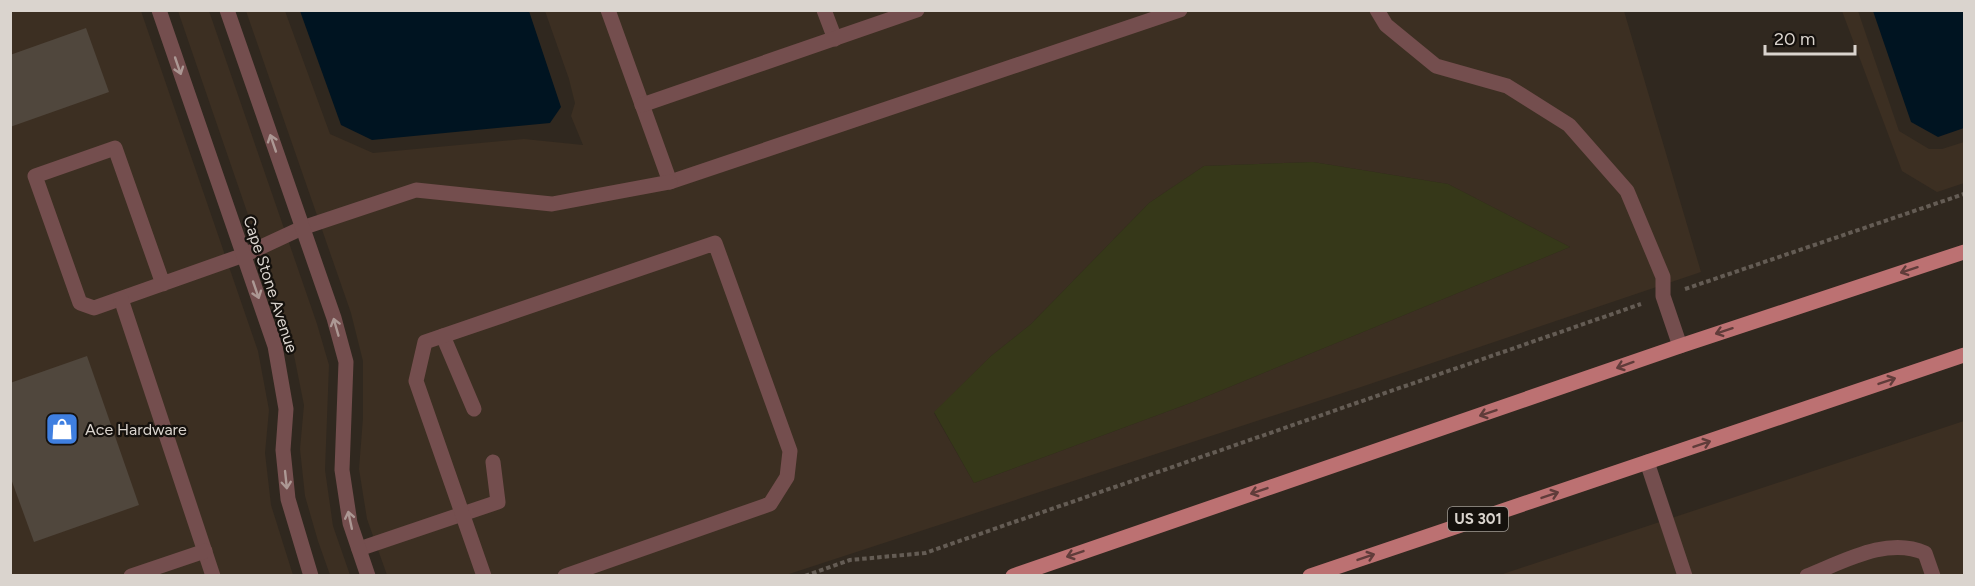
<svg xmlns="http://www.w3.org/2000/svg" width="1975" height="586" viewBox="0 0 1975 586" font-family="Figtree,sans-serif">
	<rect width="100%" height="100%" fill="#30281f"/>
	<g fill="#3c2f22" fill-rule="evenodd">
		<path d="M 16,10 L 141,11 L 258,351 L 269,410 L 265,453 L 271,505 L 293,575 L 11,575 L 10,12 Z"/>
		<path d="M 178,11 L 209,11 L 317,324 L 329,365 L 325,470 L 333,526 L 350,575 L 330,575 L 318,541 L 305,496 L 300,449 L 304,405 L 291,340 Z"/>
		<path d="M 246,11 L 285,11 L 330,134 L 373,153 L 524,139 L 583,145 L 571,116 L 575,103 L 569,79 L 545,11 L 1624,11 L 1701,272 L 1361,387 L 786,575 L 387,575 L 367,519 L 359,469 L 363,418 L 363,361 L 351,313 ZM 1313,162 L 1448,184 L 1570,247 L 1193,402 L 974,483 L 934,413 L 991,356 L 1031,324 L 1149,203 L 1204,166 Z"/>
		<path d="M 1842,11 L 1858,11 L 1899,131 L 1929,149 L 1942,149 L 1964,142 L 1964,183 L 1937,192 L 1902,171 Z"/>
		<path d="M 1964,421 L 1964,575 L 1500,575 Z"/>
	</g>
	<path fill="#363819" d="M 1313,162 L 1448,184 L 1570,247 L 1193,402 L 974,483 L 934,412 L 991,356 L 1031,324 L 1149,203 L 1204,166 Z"/>
	<g fill="#001421">
		<path d="M 300,11 L 529,11 L 561,107 L 550,123 L 372,140 L 341,125 Z"/>
		<path d="M 1873,11 L 1964,11 L 1964,128 L 1938,137 L 1911,122 Z"/>
	</g>
	<g fill="#50473d">
		<path d="M 86,28 L 109,92 L 10,127 L 10,55 Z"/>
		<path d="M 87,356 L 139,505 L 34,542 L 10,476 L 10,383 Z"/>
	</g>
	<g fill="none" stroke-linecap="round" stroke-linejoin="round">
		<g stroke="#645c54" stroke-width="4" stroke-dasharray="4.5 3" stroke-linecap="butt">
			<path d="M 1685,289 L 1964,194"/>
			<path d="M 805,576 L 850,560 L 925,553 L 1641,304"/>
		</g>
		<g stroke="#744e4e" stroke-width="15">
			<path d="M 608,10 L 670,182 L 1180,10"/>
			<path d="M 824,10 L 835,39"/>
			<path d="M 1377,10 L 1386,25 L 1436,66 L 1507,86 L 1569,125 L 1627,191 L 1663,277 L 1663,296 L 1680,346"/>
			<path d="M 642,105 L 917,10"/>
			<path d="M 163,284 L 115,148 L 35,176 L 80,303 L 94,308 L 244,255 L 302,228 L 416,190 L 552,204 L 670,182"/>
			<path d="M 121,299 L 213,576"/>
			<path d="M 443,336 L 474,409"/>
			<path d="M 1647,462 L 1685,576"/>
			<path d="M 359,549 L 498,502 L 493,462"/>
			<path d="M 131,576 L 205,551"/>
			<path d="M 484,576 L 416,381 L 425,342 L 715,243 L 790,451 L 787,477 L 770,504 L 565,576"/>
			<path d="M 1807,576 C 1843,562 1887,536 1925,553 L 1933,576"/>
		</g>
		<g stroke="#744e4e" stroke-width="15">
			<path d="M 159,10 L 275,346 L 286,409 L 283,450 L 288,499 L 311,576"/>
			<path d="M 227,10 L 334,318 L 346,362 L 342,470 L 350,523 L 368,576"/>
		</g>
		<g stroke="#bc7172" stroke-width="15">
			<path d="M 1013,576 L 1680,346 L 1964,252"/>
			<path d="M 1310,576 L 1964,355"/>
		</g>
	</g>
	<defs><path id="oneway-shaft" d="M-6 0H5M1.5-3L5.5 0L1.5 3" fill="none" stroke-width="1.6" stroke-linecap="round" stroke-linejoin="round" transform="scale(1.5)"/></defs>
	<g stroke="#ac9894">
		<use href="#oneway-shaft" transform="translate(178 66) rotate(71)"/>
		<use href="#oneway-shaft" transform="translate(273 143) rotate(-109)"/>
		<use href="#oneway-shaft" transform="translate(256 290) rotate(71)"/>
		<use href="#oneway-shaft" transform="translate(336 327) rotate(-106)"/>
		<use href="#oneway-shaft" transform="translate(286 480) rotate(84)"/>
		<use href="#oneway-shaft" transform="translate(350 520) rotate(-102)"/>
	</g>
	<g stroke="#603c3a">
		<use href="#oneway-shaft" transform="translate(1909 270) rotate(162)"/>
		<use href="#oneway-shaft" transform="translate(1724 331) rotate(162)"/>
		<use href="#oneway-shaft" transform="translate(1625 365) rotate(160)"/>
		<use href="#oneway-shaft" transform="translate(1887 381) rotate(-19)"/>
		<use href="#oneway-shaft" transform="translate(1488 413) rotate(161)"/>
		<use href="#oneway-shaft" transform="translate(1702 444) rotate(-19)"/>
		<use href="#oneway-shaft" transform="translate(1259 491) rotate(161)"/>
		<use href="#oneway-shaft" transform="translate(1550 495) rotate(-19)"/>
		<use href="#oneway-shaft" transform="translate(1075 554) rotate(161)"/>
		<use href="#oneway-shaft" transform="translate(1366 557) rotate(-19)"/>
	</g>
	<defs>
		<symbol id="shop-square" viewBox="-11 -11 22 22"><rect x="-9" y="-9" width="18" height="18" rx="4" fill="#3f7fe0" stroke="#15110d"/><path d="M-5-2.5h2.3a2.7 3.5 0 0 1 5.4 0H5L5.5 6h-11ZM-1.5-2.5h3a1.5 2.3 0 0 0-3 0Z" fill="#fff"/></symbol>
	</defs>
	<g fill-rule="evenodd">
		<use href="#shop-square" x="43" y="410" width="38" height="38"/>
	</g>
	<g text-anchor="middle" stroke-width="4.5" stroke-linejoin="round" paint-order="stroke">
		<rect fill="#15110d" stroke="#9f9a94" stroke-width="1.5" x="1448" y="507" width="60" height="24" rx="4.5"/>
		<g font-size="15" font-weight="bold" fill="#dad4ce">
			<text x="1478" y="524">US 301</text>
		</g>
		<g font-size="16" fill="#dad4ce" stroke="#15110d">
			<text transform="translate(271 284) rotate(72)" y="6">Cape Stone Avenue</text>
		</g>
		<g font-size="16" fill="#dad4ce" stroke="#15110d" text-anchor="start">
			<text x="85" y="435">Ace Hardware</text>
		</g>
	</g>
	<rect width="1975" height="586" fill="none" stroke="#dad4ce" stroke-width="24"/>
	<path d="M1765 45v9h90v-9" fill="none" stroke="#dad4ce" stroke-width="3"/>
	<text x="1774" y="45" font-size="18" fill="#dad4ce" stroke="#15110d" stroke-width="4.5" paint-order="stroke">20 m</text>
</svg>
